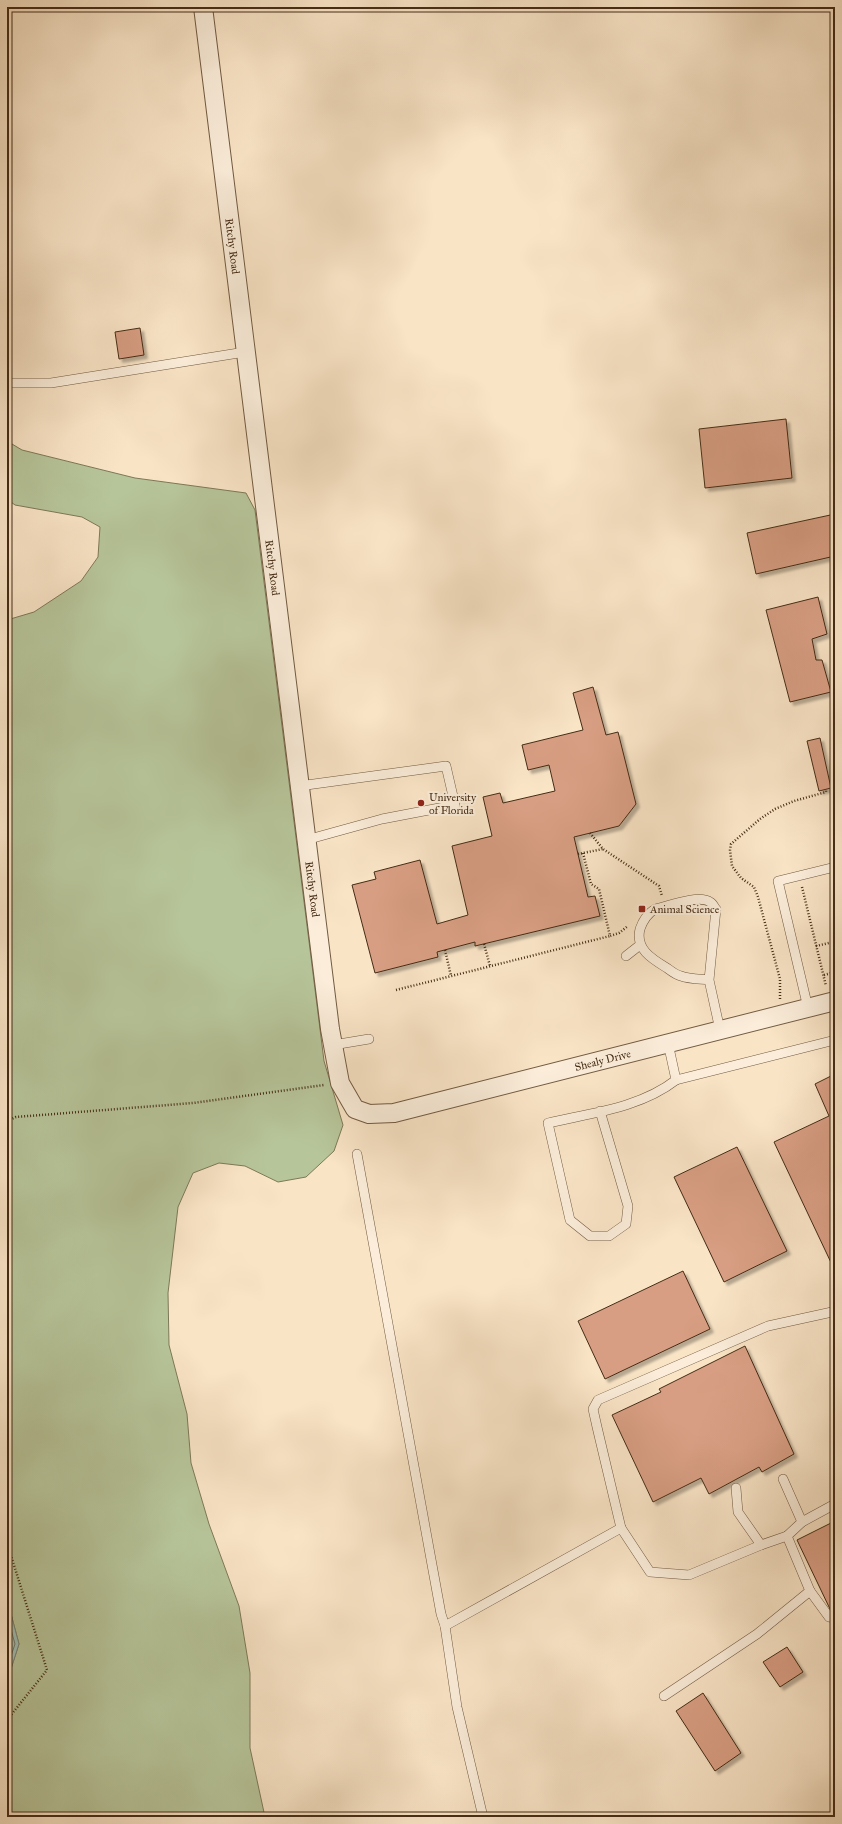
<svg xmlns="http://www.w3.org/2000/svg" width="842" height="1824" viewBox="0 0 842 1824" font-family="'IM FELL Great Primer',serif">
	<defs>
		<filter id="shadow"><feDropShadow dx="3.5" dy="3.5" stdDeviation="1" flood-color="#0004"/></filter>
	</defs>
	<rect width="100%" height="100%" fill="#f9e4c6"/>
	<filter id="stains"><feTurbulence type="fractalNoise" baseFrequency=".005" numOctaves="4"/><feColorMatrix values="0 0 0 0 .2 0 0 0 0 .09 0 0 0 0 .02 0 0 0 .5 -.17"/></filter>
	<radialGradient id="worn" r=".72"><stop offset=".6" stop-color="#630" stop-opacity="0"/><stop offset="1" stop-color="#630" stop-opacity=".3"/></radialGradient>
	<path fill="#b7c59a" stroke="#7e7858" d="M 7,441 L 22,450 L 135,478 L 246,493 L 255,510 L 324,1061 L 343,1125 L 334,1151 L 306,1177 L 278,1182 L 245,1166 L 219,1163 L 193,1173 L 178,1207 L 168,1293 L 169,1345 L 187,1414 L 191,1463 L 209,1524 L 239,1606 L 250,1673 L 250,1748 L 265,1817 L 7,1817 L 7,1681 L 19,1644 L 7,1599 L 7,620 L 34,612 L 81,581 L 98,557 L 100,527 L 82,517 L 15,505 L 7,499 Z"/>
	<path fill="#9ebfb5" stroke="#7a8475" d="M 7,1599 L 19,1644 L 7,1681 Z"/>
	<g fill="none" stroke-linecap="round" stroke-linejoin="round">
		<path stroke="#727665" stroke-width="1" d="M 7,1615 L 15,1644 L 7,1668"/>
	</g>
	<g fill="#d89e83" stroke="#452c15" filter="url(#shadow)">
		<path d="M 140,328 L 144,355 L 119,359 L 115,332 Z"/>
		<path d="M 786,419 L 792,478 L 705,488 L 699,429 Z"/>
		<path d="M 835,514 L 835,556 L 756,574 L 747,533 Z"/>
		<path d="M 818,597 L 827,634 L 812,639 L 816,660 L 822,660 L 831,692 L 790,702 L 766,610 Z"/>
		<path d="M 593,687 L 606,735 L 618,732 L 636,804 L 619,826 L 574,837 L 588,897 L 595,896 L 600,916 L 475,946 L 475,942 L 437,952 L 438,957 L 375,973 L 352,885 L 376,879 L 374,872 L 420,860 L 437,924 L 468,915 L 452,846 L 492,836 L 483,797 L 500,793 L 503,803 L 555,791 L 549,765 L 528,770 L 522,745 L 583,730 L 573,693 Z"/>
		<path d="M 820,738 L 831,788 L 819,791 L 807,741 Z"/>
		<path d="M 835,1074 L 835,1271 L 774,1142 L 829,1116 L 815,1084 Z"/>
		<path d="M 737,1147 L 787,1251 L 724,1282 L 674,1177 Z"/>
		<path d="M 683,1271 L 710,1329 L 605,1379 L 578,1321 Z"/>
		<path d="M 745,1346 L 794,1454 L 762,1472 L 759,1467 L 709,1494 L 701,1478 L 653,1502 L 612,1415 L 661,1392 L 659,1389 Z"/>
		<path d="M 835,1521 L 835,1612 L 830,1609 L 797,1540 Z"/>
		<path d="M 787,1647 L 803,1672 L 780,1687 L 763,1662 Z"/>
		<path d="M 703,1693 L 741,1753 L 715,1771 L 676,1711 Z"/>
	</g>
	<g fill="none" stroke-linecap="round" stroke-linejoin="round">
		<defs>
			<g id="lane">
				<path d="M 7,383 L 51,383 L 245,352"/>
				<path d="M 299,786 L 446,766 L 455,805 L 382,819 L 306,840"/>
				<path d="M 626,956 L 640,945"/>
				<path d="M 709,980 C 700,979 689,979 681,976 C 676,975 671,971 667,968 C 652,959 635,949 640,929 C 643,920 647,914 655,909 C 668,906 699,894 710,902 C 713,903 714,907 716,909 L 709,980 L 720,1030"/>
				<path d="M 808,1008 L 778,881 L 835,867"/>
				<path d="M 333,1045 L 369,1039"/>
				<path d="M 676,1080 L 835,1040"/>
				<path d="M 600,1111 L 628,1206 L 626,1224 L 609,1236 L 590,1236 L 570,1220 L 548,1123 C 591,1113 640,1108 676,1080 L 668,1043"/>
				<path d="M 357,1154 L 441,1614 L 445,1626 L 621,1528 L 650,1572 L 689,1575 L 761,1545"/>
				<path d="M 783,1479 L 802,1522"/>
				<path d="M 736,1488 L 738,1512 L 761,1545 L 787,1536"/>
				<path d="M 621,1528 L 597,1427 L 593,1409 L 598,1400 L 768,1326 L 832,1312"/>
				<path d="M 810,1591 L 829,1617 L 835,1618"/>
				<path d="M 445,1626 L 457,1707 L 483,1817"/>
				<path d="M 664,1696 L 757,1634 L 810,1591 L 787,1536 L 802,1522 L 835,1504"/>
			</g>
			<g id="street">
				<path id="s1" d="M 203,7 L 330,1029 L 340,1083 L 355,1109 L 369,1114 L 394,1113 L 835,1001"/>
			</g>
		</defs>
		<use href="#lane" stroke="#725a41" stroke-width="10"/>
		<use href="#street" stroke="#725a41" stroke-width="20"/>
		<g stroke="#452c15" stroke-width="2.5" stroke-dasharray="1 2" stroke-linecap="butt">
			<path d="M 590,833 L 603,849 L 659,886 L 662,896"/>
			<path d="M 583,853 L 591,884 L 599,889 L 610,936 L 619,933 L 628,926"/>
			<path d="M 578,854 L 603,849"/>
			<path d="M 802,887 L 826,986"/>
			<path d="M 484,944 L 490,966"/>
			<path d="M 816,946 L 829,943"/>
			<path d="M 445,950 L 451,976"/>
			<path d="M 824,975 L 835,972"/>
			<path d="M 396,990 L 610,936"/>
			<path d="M 780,999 L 780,979 L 758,897 L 754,887 L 741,878 L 732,866 L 730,850 L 731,844 L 760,819 L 775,809 L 794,801 L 826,792 L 826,790"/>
			<path d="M 7,1121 L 16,1117 L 193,1103 L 324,1085"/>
			<path d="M 7,1543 L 47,1670 L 7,1720"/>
		</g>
		<use href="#lane" stroke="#fbedda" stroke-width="9"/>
		<use href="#street" stroke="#fbedda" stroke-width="18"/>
	</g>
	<g fill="#8f2418" stroke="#fbedda" stroke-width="1.5">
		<circle cx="421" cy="803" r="4"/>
		<rect x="638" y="905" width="8" height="8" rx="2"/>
	</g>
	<g text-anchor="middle" stroke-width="4" stroke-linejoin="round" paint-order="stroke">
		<g font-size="11" fill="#452c15" stroke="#fbedda">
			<text dy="4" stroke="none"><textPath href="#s1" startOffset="241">Ritchy Road</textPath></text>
			<text dy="4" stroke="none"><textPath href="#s1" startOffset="565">Ritchy Road</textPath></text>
			<text dy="4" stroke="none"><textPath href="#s1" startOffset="889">Ritchy Road</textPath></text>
			<text dy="4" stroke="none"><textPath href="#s1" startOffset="1370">Shealy Drive</textPath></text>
		</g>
		<g font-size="11" fill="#452c15" stroke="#fbedda" text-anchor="start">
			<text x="429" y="801">University<tspan x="429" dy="13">of Florida</tspan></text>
			<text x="650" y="913">Animal Science</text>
		</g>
	</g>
	<rect width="842" height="1824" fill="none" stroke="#f9e4c6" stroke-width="24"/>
	<rect x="8" y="8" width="826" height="1808" fill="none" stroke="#452c15" stroke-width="2"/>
	<rect x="12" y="12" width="818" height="1800" fill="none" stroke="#452c15"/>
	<rect width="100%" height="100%" filter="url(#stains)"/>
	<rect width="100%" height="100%" fill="url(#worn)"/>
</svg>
